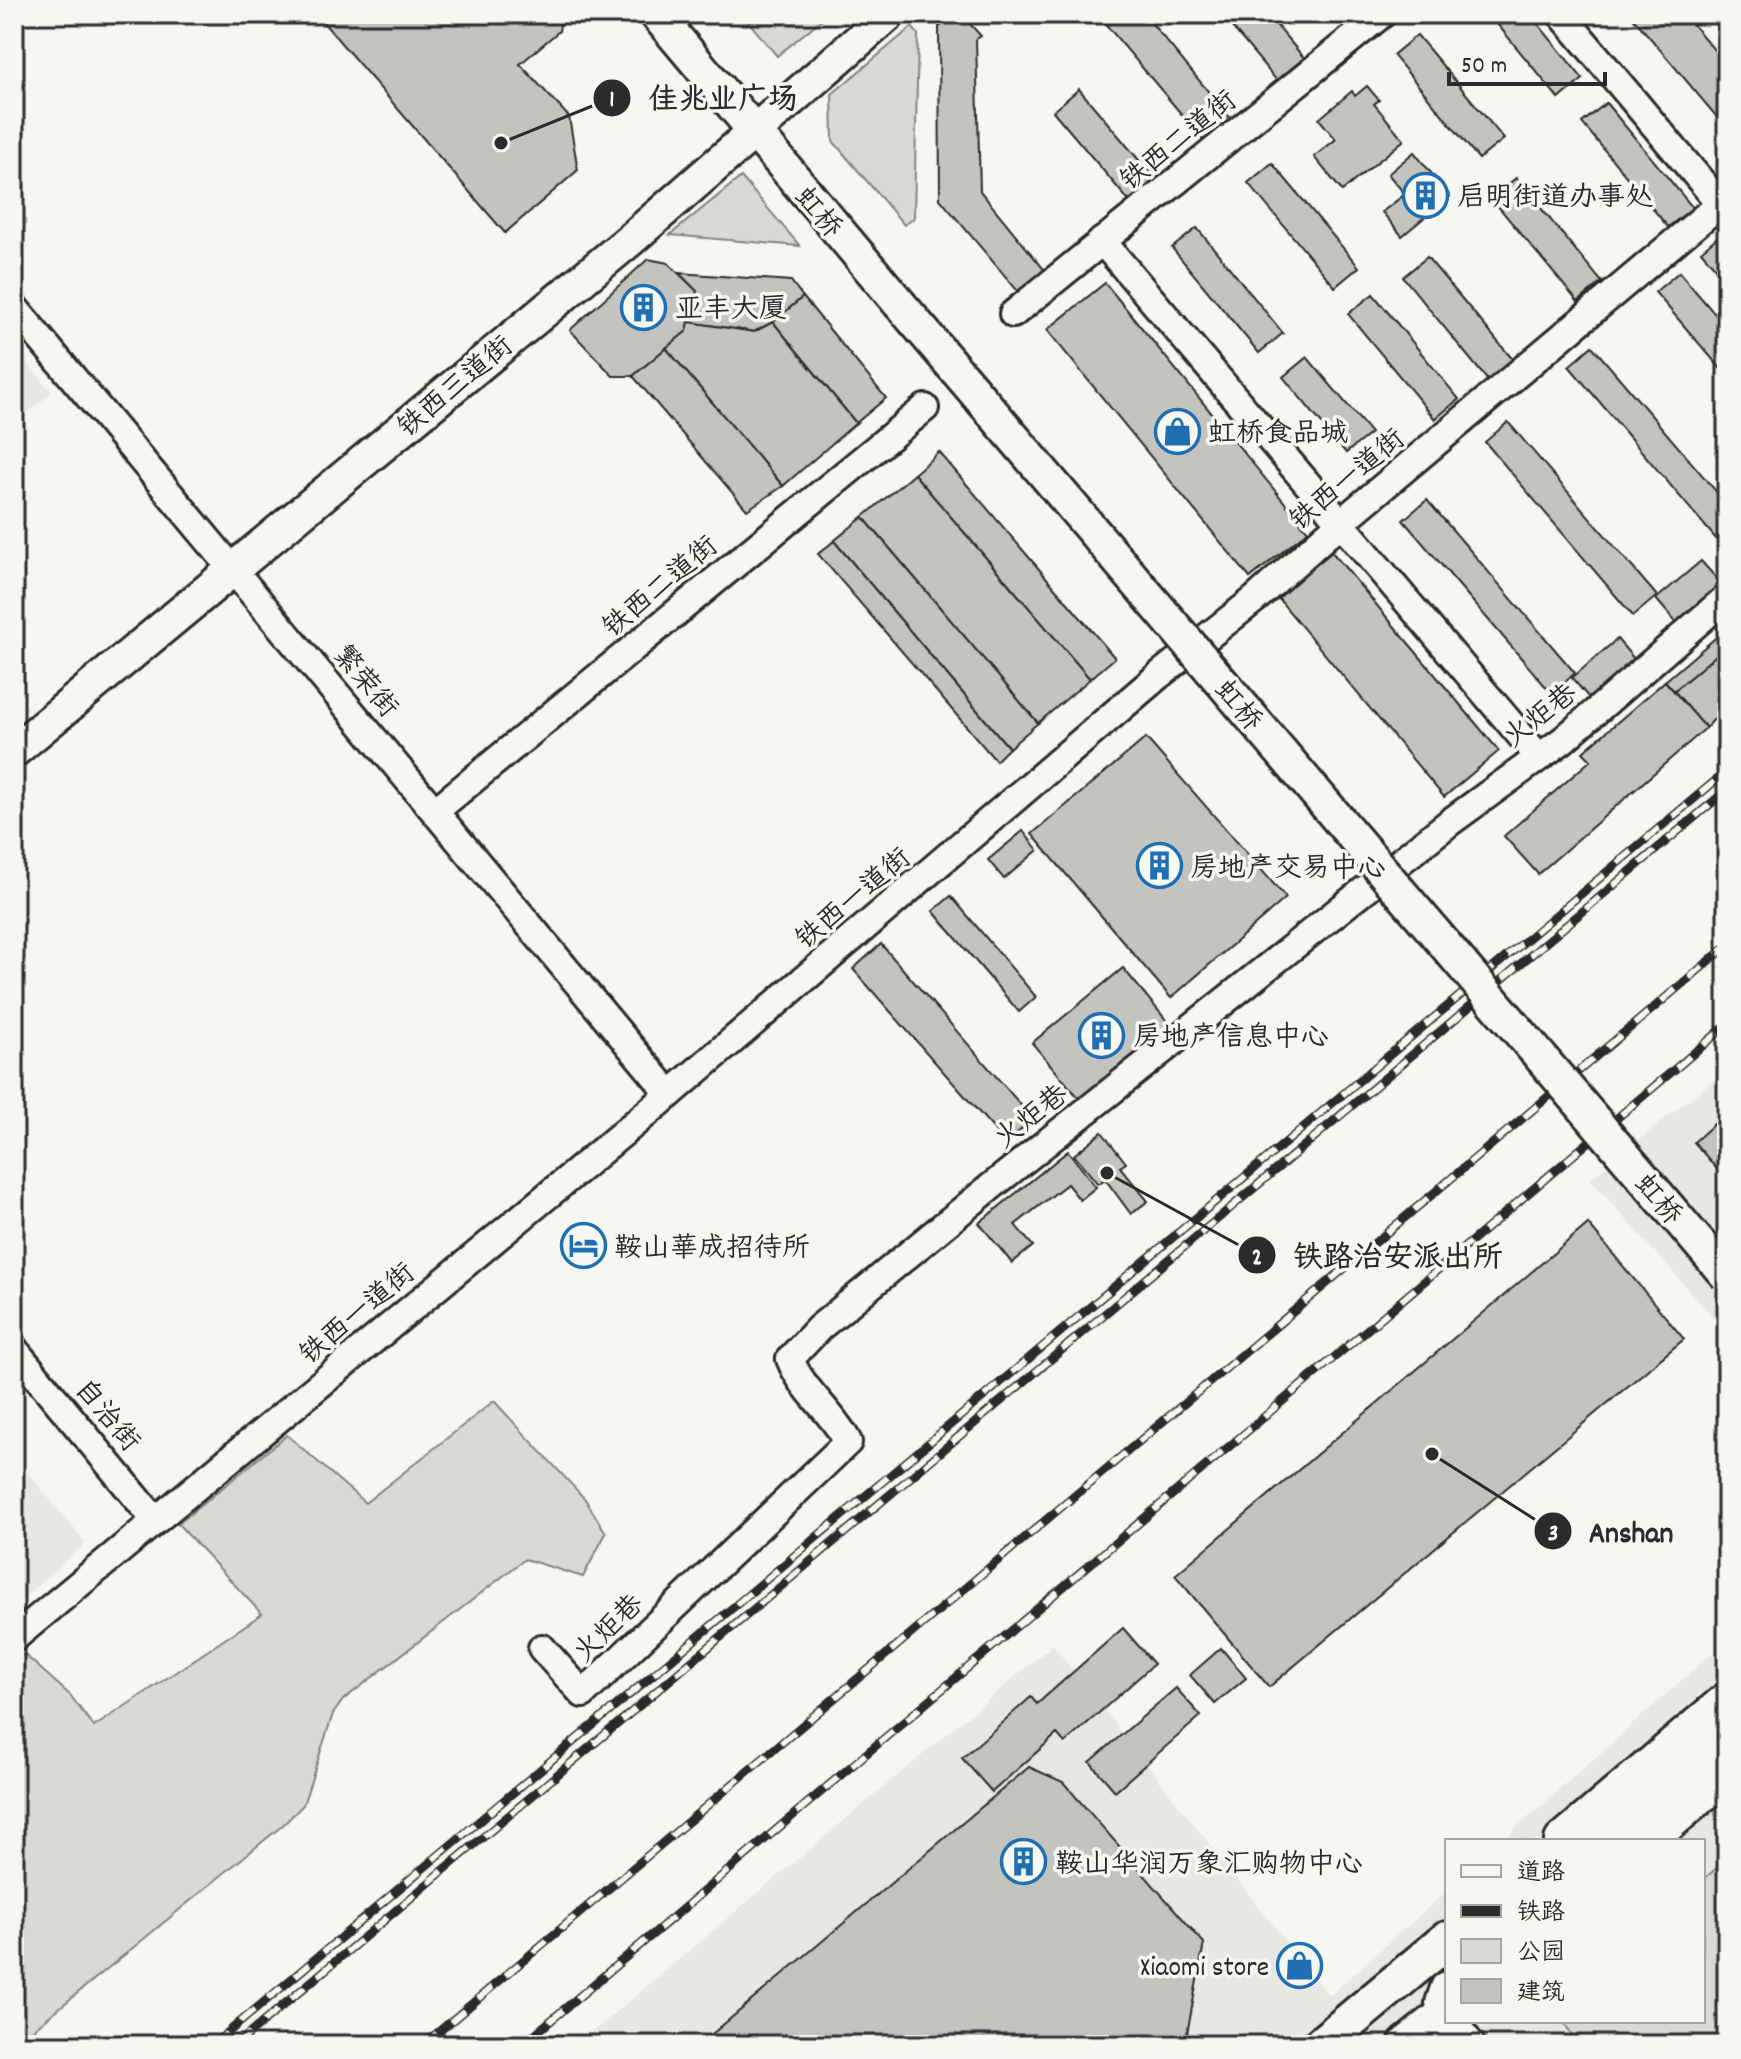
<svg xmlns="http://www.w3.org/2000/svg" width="1741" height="2059" viewBox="0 0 1741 2059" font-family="Dekko,'LXGW WenKai TC',sans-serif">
	<rect width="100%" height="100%" fill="#f6f6f2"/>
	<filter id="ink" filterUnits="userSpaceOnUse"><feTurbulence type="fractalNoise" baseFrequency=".0125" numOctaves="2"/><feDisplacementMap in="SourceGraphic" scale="16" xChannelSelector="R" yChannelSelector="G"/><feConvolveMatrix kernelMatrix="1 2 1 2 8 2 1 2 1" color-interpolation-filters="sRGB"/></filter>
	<g filter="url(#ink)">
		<g fill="#e7e7e3">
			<path d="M 14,348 L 52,392 L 14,425 Z"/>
			<path d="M 1727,1069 L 1727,1333 L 1590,1179 Z"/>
			<path d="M 14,1456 L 86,1543 L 14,1606 Z"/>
			<path d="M 1727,1640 L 1727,2045 L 577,2045 L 1053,1645 L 1329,1996 L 1447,1891 L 1447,2021 L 1703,2021 L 1703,1841 L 1502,1841 Z"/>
		</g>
		<g fill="#d9d9d5" stroke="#828280" stroke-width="2">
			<path d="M 742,14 L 828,14 L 777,56 Z"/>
			<path d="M 912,27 L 918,34 L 914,218 L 904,225 L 833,141 L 832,94 Z"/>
			<path d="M 741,177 L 800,246 L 670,235 Z"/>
			<path d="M 494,1401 L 585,1499 L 606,1533 L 583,1577 L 525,1559 L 343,1700 L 333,1714 L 303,1805 L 283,1825 L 14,2045 L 14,1662 L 24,1654 L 70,1695 L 94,1727 L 262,1614 L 178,1524 L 287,1435 L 365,1503 Z"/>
			<path d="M 1727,1859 L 1727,1985 L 1720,1984 L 1720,1989 L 1727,1991 L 1727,2045 L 1574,2045 L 1572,2035 L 1563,2021 L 1703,2021 L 1703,1880 Z"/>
		</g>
		<g fill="#c3c3c0" stroke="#2b2b2b" stroke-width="2">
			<path d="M 316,14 L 562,14 L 559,31 L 520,64 L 569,117 L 578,170 L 505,233 Z"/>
			<path d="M 957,14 L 961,14 L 981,36 L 976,39 L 980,191 L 1051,278 L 1027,302 L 940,199 L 939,27 Z"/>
			<path d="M 1097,14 L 1144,14 L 1237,126 L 1210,148 Z"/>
			<path d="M 1221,14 L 1267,14 L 1310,65 L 1283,88 Z"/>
			<path d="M 1489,14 L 1530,14 L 1583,79 L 1559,99 Z"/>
			<path d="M 1630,14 L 1684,14 L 1727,65 L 1727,129 Z"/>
			<path d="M 1417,35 L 1504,139 L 1479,159 L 1393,55 Z"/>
			<path d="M 1367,86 L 1379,100 L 1374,104 L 1404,140 L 1342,191 L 1314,157 L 1336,139 L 1319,119 L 1352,91 L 1355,96 Z"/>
			<path d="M 1079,89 L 1160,185 L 1134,207 L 1053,111 Z"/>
			<path d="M 1606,103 L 1693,208 L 1668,227 L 1582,123 Z"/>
			<path d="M 1414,152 L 1450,196 L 1402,236 L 1382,212 L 1405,194 L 1388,174 Z"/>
			<path d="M 1272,163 L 1359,267 L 1335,287 L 1248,183 Z"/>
			<path d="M 1516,178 L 1602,282 L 1578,302 L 1491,198 Z"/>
			<path d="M 1197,228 L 1283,333 L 1259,353 L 1172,248 Z"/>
			<path d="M 1721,234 L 1727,241 L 1727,282 L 1701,251 Z"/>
			<path d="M 1427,257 L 1514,361 L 1489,382 L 1403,277 Z"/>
			<path d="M 648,259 L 668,263 L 697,291 L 687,331 L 633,376 L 613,376 L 570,330 Z"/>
			<path d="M 1679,272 L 1727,328 L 1727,376 L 1655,292 Z"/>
			<path d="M 679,273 L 791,281 L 803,297 L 773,322 L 754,332 L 689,322 L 697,291 Z"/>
			<path d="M 1105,283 L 1308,531 L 1250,578 L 1047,330 Z"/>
			<path d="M 1373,294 L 1459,399 L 1435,419 L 1348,314 Z"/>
			<path d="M 803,297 L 886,398 L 856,423 L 773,322 Z"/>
			<path d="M 689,322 L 754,332 L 773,322 L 856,423 L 783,486 L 666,348 L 687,331 Z"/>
			<path d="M 1592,346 L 1727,504 L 1727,532 L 1717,540 L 1569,366 Z"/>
			<path d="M 666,348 L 783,486 L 747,510 L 633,376 Z"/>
			<path d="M 1307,357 L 1371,433 L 1346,453 L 1283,377 Z"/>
			<path d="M 1508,422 L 1657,596 L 1633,616 L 1485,442 Z"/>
			<path d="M 939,452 L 1115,658 L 1090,679 L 914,474 Z"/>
			<path d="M 914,474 L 1090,679 L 1038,723 L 863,517 Z"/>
			<path d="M 1427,500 L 1575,673 L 1552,694 L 1403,520 Z"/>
			<path d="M 863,517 L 1038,723 L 1009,748 L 834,541 Z"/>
			<path d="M 834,541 L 1009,748 L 996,761 L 818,554 Z"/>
			<path d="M 1332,552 L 1499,751 L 1444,797 L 1277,597 Z"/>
			<path d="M 1701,561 L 1725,588 L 1679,626 L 1656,599 Z"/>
			<path d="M 1727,628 L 1727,646 L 1674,691 L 1665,681 Z"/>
			<path d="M 1617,639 L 1641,667 L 1595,705 L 1572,678 Z"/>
			<path d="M 1727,646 L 1727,705 L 1706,728 L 1674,691 Z"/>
			<path d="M 1665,681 L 1706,728 L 1538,874 L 1504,836 L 1591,760 L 1583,752 Z"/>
			<path d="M 1146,738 L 1286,898 L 1171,998 L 1032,834 Z"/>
			<path d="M 1023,831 L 1038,850 L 1004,879 L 988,860 Z"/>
			<path d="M 951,896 L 1036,997 L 1019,1012 L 933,911 Z"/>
			<path d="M 881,944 L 1033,1119 L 1006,1143 L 853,969 Z"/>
			<path d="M 1123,968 L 1172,1027 L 1082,1102 L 1032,1043 Z"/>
			<path d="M 1727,1112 L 1727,1181 L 1694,1142 Z"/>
			<path d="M 1102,1132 L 1126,1163 L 1120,1167 L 1148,1201 L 1131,1214 L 1105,1179 L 1098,1184 L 1074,1155 Z"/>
			<path d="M 1068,1151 L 1096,1187 L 1080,1200 L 1067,1184 L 1015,1225 L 1033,1246 L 1012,1263 L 979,1223 Z"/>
			<path d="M 1588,1224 L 1684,1339 L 1269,1687 L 1175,1575 Z"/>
			<path d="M 1123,1628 L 1154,1664 L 1065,1743 L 1057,1734 L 992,1792 L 962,1758 L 1031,1697 L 1037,1704 Z"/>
			<path d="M 1221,1648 L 1246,1678 L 1215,1704 L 1190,1675 Z"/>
			<path d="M 1176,1688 L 1201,1716 L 1115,1791 L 1090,1762 Z"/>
			<path d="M 1029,1767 L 1063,1782 L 1204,1943 L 1185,2045 L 699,2045 Z"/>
		</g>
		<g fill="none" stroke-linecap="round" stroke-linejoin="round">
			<defs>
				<g id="minor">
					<path d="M 1561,14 L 1727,212"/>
					<path d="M 1102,241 L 1538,756"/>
					<path d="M 14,307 L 670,1094"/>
					<path d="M 1013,314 L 1382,14"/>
					<path d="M 435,811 L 925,408"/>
					<path d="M 14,1349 L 155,1520"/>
					<path d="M 14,1638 L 670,1094 L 1158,676 L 1255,599 L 1339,524 L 1727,198"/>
					<path d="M 542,1648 L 583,1694 L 848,1442 C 832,1411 803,1392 790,1359 L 819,1328 L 988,1189 L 1450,822 L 1563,740 L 1727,597"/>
				</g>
				<g id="major">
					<path d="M 656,14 L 899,303"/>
					<path d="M 14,751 L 630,240 L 889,14"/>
					<path d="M 1604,1841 L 1727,1734"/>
					<path d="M 1447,1988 L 1442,2003 L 1447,2019"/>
					<path d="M 1449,2021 L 1468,2045"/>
				</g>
				<g id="highway">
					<path d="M 1563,1841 L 1727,1701"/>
					<path d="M 1647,1841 L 1727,1772"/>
					<path d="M 1321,2045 L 1447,1940"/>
					<path d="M 1407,2045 L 1447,2013"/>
				</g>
			</defs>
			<use href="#minor" stroke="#2b2b2b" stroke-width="32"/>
			<use href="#major" stroke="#2b2b2b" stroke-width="38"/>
			<use href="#highway" stroke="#2b2b2b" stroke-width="42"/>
			<use href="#minor" stroke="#f6f6f2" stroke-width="26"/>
			<use href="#major" stroke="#f6f6f2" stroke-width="32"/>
			<use href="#highway" stroke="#f6f6f2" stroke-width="36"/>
			<defs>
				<g id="rail">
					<path d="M 213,2045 L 1727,771"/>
					<path d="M 236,2045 L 1727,790"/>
					<path d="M 423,2045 L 1727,946"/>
					<path d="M 522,2045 L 1727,1025"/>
				</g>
			</defs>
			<use href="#rail" stroke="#2b2b2b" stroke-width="9"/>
			<use href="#rail" stroke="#f6f6f2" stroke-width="6" stroke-dasharray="18" stroke-linecap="butt"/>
			<defs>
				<path id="major-bridge" d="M 899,303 L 1727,1276"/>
			</defs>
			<use href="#major-bridge" stroke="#2b2b2b" stroke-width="38" stroke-linecap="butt"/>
			<use href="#major-bridge" stroke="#f6f6f2" stroke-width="32"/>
		</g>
	</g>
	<defs>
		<symbol id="building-ring" viewBox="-11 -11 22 22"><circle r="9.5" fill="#f6f6f2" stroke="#1f6fb2" stroke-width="1.5"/><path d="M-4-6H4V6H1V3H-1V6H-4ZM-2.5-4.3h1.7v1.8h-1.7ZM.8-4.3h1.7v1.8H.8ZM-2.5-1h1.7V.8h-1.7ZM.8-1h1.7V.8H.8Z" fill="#1f6fb2"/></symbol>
		<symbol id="shop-ring" viewBox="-11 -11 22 22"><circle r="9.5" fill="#f6f6f2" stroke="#1f6fb2" stroke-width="1.5"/><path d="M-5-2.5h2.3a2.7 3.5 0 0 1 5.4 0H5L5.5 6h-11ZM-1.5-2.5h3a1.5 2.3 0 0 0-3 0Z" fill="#1f6fb2"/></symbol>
		<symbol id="hotel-ring" viewBox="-11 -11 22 22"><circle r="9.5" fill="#f6f6f2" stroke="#1f6fb2" stroke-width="1.5"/><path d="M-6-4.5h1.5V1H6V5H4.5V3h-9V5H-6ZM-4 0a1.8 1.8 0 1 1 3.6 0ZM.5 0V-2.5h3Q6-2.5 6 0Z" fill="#1f6fb2"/></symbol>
	</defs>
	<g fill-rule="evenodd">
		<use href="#building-ring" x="1400" y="170" width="51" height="51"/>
		<use href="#building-ring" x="618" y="282" width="51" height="51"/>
		<use href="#shop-ring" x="1152" y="406" width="51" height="51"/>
		<use href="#building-ring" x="1134" y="840" width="51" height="51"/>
		<use href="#building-ring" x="1076" y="1010" width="51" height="51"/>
		<use href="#hotel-ring" x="558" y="1220" width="51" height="51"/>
		<use href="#building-ring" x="998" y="1836" width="51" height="51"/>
		<use href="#shop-ring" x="1274" y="1940" width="51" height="51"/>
	</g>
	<g text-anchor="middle" stroke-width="7" stroke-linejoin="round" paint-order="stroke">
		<g font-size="28" fill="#2b2b2b" stroke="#f6f6f2">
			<text transform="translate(1177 139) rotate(-39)" y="10">铁西二道街</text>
			<text transform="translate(820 211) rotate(50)" y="10">虹桥</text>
			<text transform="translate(454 385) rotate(-40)" y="10">铁西三道街</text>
			<text transform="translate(1346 478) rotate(-40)" y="10">铁西一道街</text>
			<text transform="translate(659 585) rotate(-40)" y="10">铁西二道街</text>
			<text transform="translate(367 680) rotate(50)" y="10">繁荣街</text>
			<text transform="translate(1240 704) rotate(50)" y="10">虹桥</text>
			<text transform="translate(1539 714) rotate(-38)" y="10">火炬巷</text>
			<text transform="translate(852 897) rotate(-40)" y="10">铁西一道街</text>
			<text transform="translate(1030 1115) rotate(-38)" y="10">火炬巷</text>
			<text transform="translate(1660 1198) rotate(50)" y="10">虹桥</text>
			<text transform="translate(356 1312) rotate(-40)" y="10">铁西一道街</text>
			<text transform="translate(109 1414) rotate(50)" y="10">自治街</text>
			<text transform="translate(607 1627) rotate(-44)" y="10">火炬巷</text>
		</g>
		<g font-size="28" fill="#2b2b2b" stroke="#f6f6f2" text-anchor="start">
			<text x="1457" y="205">启明街道办事处</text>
			<text x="675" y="317">亚丰大厦</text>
			<text x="1208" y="441">虹桥食品城</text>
			<text x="1190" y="876">房地产交易中心</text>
			<text x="1133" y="1045">房地产信息中心</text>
			<text x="614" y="1256">鞍山華成招待所</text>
			<text x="1055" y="1872">鞍山华润万象汇购物中心</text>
			<text x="1269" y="1975" text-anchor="end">Xiaomi store</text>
		</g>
	</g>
	<path fill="none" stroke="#2b2b2b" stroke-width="3" d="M501 143L612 98M1107 1173L1257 1255M1432 1454L1553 1531"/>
	<g fill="#2b2b2b" stroke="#f6f6f2" stroke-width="3">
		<circle cx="501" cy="143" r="8"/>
		<circle cx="1107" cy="1173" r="8"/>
		<circle cx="1432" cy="1454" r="8"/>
		<circle cx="612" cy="98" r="20"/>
		<circle cx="1257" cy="1255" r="20"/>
		<circle cx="1553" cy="1531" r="20"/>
	</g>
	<g font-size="24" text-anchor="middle" font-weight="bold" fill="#fff">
		<text x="612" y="106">1</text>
		<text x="1257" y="1264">2</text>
		<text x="1553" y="1540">3</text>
	</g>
	<g font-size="30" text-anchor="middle" font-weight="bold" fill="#2b2b2b" stroke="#f6f6f2" stroke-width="7" stroke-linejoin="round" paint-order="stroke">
		<text x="723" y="108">佳兆业广场</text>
		<text x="1398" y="1266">铁路治安派出所</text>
		<text x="1631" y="1542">Anshan</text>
	</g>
	<rect width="1741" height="2059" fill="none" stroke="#f6f6f2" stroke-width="48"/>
	<rect x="24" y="24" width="1693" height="2011" fill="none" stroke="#2b2b2b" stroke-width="3" filter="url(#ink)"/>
	<rect x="1445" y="1839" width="260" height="184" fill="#f6f6f2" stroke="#a5a5a2" stroke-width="2"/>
	<rect x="1461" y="1865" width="40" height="12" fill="#f6f6f2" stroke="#a5a5a2" stroke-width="2"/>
	<text x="1517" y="1879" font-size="24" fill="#2b2b2b">道路</text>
	<rect x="1461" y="1905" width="40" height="12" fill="#2b2b2b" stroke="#a5a5a2" stroke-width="2"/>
	<text x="1517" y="1919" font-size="24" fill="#2b2b2b">铁路</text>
	<rect x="1461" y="1939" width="40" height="24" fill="#d9d9d5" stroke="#a5a5a2" stroke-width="2"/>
	<text x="1517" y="1959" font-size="24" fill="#2b2b2b">公园</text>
	<rect x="1461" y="1979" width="40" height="24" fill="#c3c3c0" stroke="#a5a5a2" stroke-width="2"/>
	<text x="1517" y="1999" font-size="24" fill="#2b2b2b">建筑</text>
	<path d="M1449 72v12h156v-12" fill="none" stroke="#2b2b2b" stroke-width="4"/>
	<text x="1461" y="72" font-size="24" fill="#2b2b2b" stroke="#f6f6f2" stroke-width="6" paint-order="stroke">50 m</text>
</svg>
